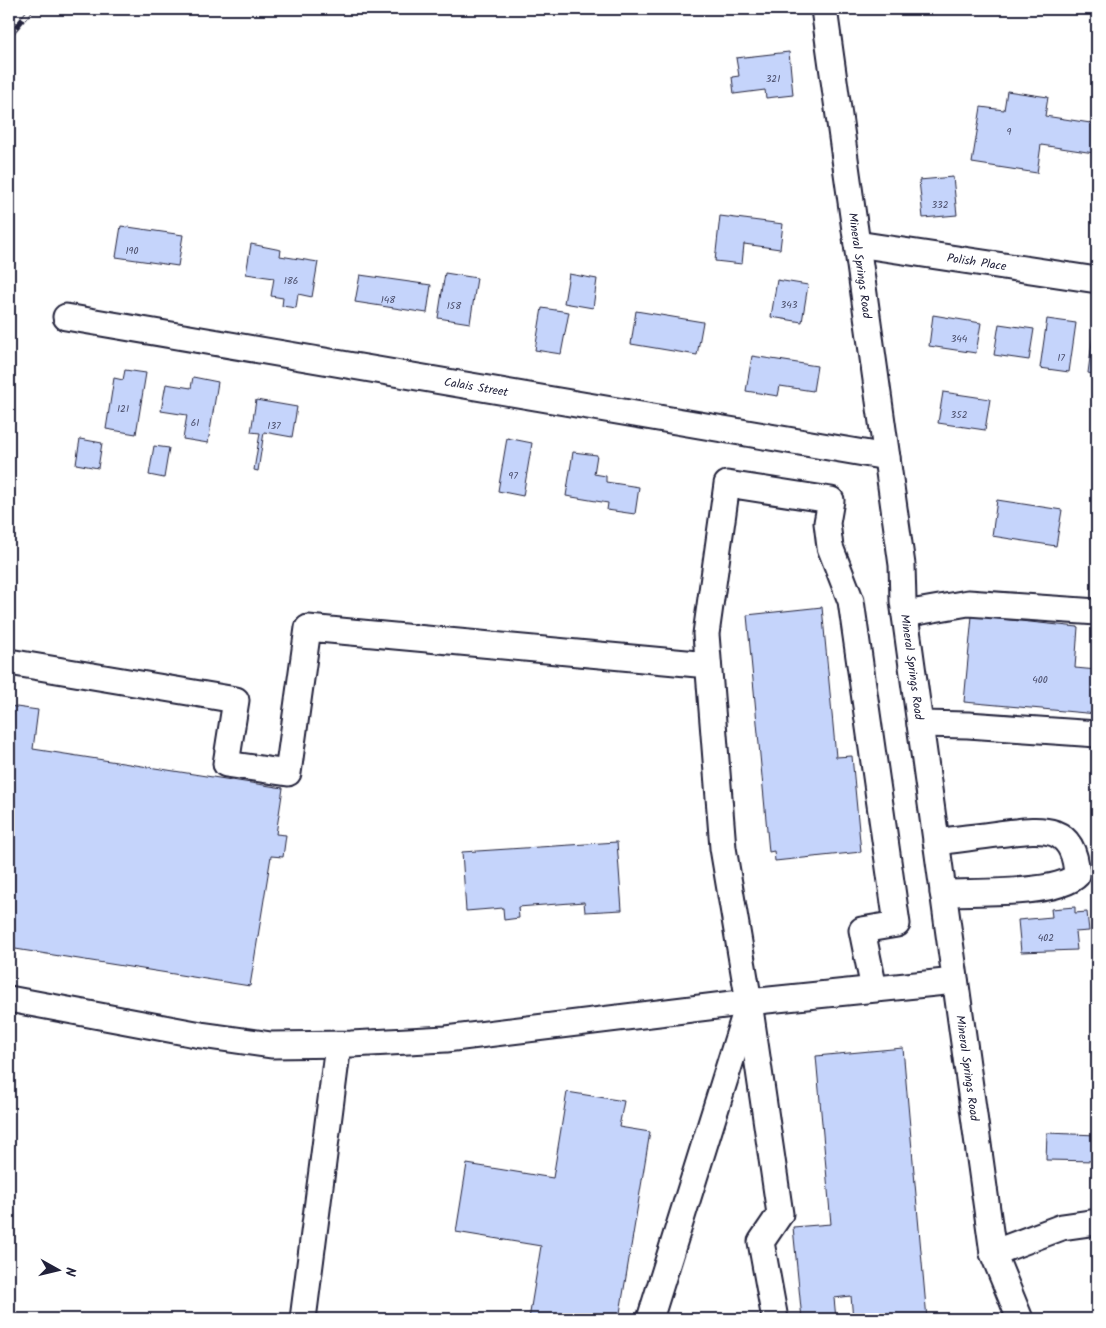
<svg xmlns="http://www.w3.org/2000/svg" width="1106" height="1328" viewBox="0 0 1106 1328" font-family="Kalam,sans-serif">
	<rect width="100%" height="100%" fill="#fff"/>
	<filter id="ink" filterUnits="userSpaceOnUse"><feTurbulence type="fractalNoise" baseFrequency=".02" numOctaves="2"/><feDisplacementMap in="SourceGraphic" scale="10" xChannelSelector="R" yChannelSelector="G"/><feConvolveMatrix kernelMatrix="1 2 1 2 8 2 1 2 1" color-interpolation-filters="sRGB"/></filter>
	<g filter="url(#ink)">
		<g fill="#c5d4fb" stroke="#22223b">
			<path d="M 789,52 L 793,95 L 766,98 L 765,90 L 734,94 L 732,77 L 739,76 L 736,58 Z"/>
			<path d="M 1007,91 L 1048,97 L 1045,116 L 1097,124 L 1094,153 L 1041,145 L 1037,173 L 972,163 L 981,107 L 1004,110 Z"/>
			<path d="M 953,177 L 957,215 L 923,218 L 919,180 Z"/>
			<path d="M 720,216 L 783,224 L 780,249 L 744,244 L 742,264 L 715,261 Z"/>
			<path d="M 121,226 L 183,235 L 178,266 L 116,257 Z"/>
			<path d="M 251,244 L 281,250 L 280,256 L 318,262 L 312,297 L 298,294 L 296,308 L 282,306 L 283,298 L 271,296 L 274,278 L 246,274 Z"/>
			<path d="M 445,273 L 477,278 L 470,323 L 438,318 Z"/>
			<path d="M 569,274 L 597,279 L 593,308 L 564,303 Z"/>
			<path d="M 360,275 L 431,285 L 427,313 L 355,302 Z"/>
			<path d="M 777,280 L 808,285 L 802,322 L 771,317 Z"/>
			<path d="M 542,308 L 569,312 L 561,354 L 535,350 Z"/>
			<path d="M 636,311 L 703,322 L 697,355 L 631,344 Z"/>
			<path d="M 933,315 L 981,323 L 976,353 L 929,346 Z"/>
			<path d="M 1047,319 L 1076,323 L 1069,372 L 1040,368 Z"/>
			<path d="M 999,324 L 1034,329 L 1029,360 L 994,355 Z"/>
			<path d="M 1094,327 L 1097,328 L 1097,375 L 1088,373 Z"/>
			<path d="M 752,356 L 817,366 L 813,391 L 780,386 L 778,396 L 746,391 Z"/>
			<path d="M 125,370 L 146,373 L 136,434 L 106,429 L 114,378 L 123,380 Z"/>
			<path d="M 193,377 L 218,382 L 208,443 L 183,439 L 187,415 L 161,411 L 166,384 L 191,388 Z"/>
			<path d="M 943,392 L 990,399 L 985,430 L 938,423 Z"/>
			<path d="M 256,400 L 297,407 L 292,437 L 264,432 L 258,471 L 254,470 L 260,433 L 251,432 Z"/>
			<path d="M 507,438 L 532,443 L 523,496 L 498,491 Z"/>
			<path d="M 80,439 L 102,443 L 98,468 L 76,464 Z"/>
			<path d="M 154,446 L 169,448 L 164,478 L 149,475 Z"/>
			<path d="M 573,452 L 597,455 L 594,474 L 606,476 L 606,482 L 639,487 L 635,514 L 607,510 L 608,503 L 566,496 Z"/>
			<path d="M 997,500 L 1062,510 L 1056,546 L 992,536 Z"/>
			<path d="M 822,607 L 836,757 L 852,756 L 861,852 L 775,861 L 774,851 L 769,852 L 747,615 Z"/>
			<path d="M 972,616 L 1078,627 L 1075,668 L 1097,670 L 1097,714 L 964,702 Z"/>
			<path d="M 9,706 L 38,710 L 33,749 L 283,788 L 276,834 L 286,835 L 283,857 L 271,856 L 250,986 L 9,948 Z"/>
			<path d="M 617,842 L 622,910 L 585,912 L 584,902 L 518,907 L 519,918 L 504,920 L 503,908 L 466,911 L 462,852 Z"/>
			<path d="M 1075,907 L 1075,913 L 1087,912 L 1089,931 L 1075,932 L 1077,950 L 1021,952 L 1018,920 L 1052,917 L 1051,909 Z"/>
			<path d="M 903,1048 L 927,1319 L 853,1319 L 851,1296 L 834,1298 L 836,1319 L 802,1319 L 793,1227 L 831,1224 L 816,1056 Z"/>
			<path d="M 567,1092 L 624,1101 L 619,1127 L 650,1132 L 619,1319 L 529,1319 L 541,1246 L 456,1232 L 467,1164 L 553,1178 Z"/>
			<path d="M 1047,1133 L 1097,1135 L 1096,1161 L 1046,1160 Z"/>
		</g>
		<g fill="none" stroke-linecap="round" stroke-linejoin="round">
			<defs>
				<g id="minor">
					<path id="s1" d="M 824,9 L 902,565 L 903,601 L 993,1253 L 1020,1319"/>
					<path id="s2" d="M 857,244 L 1097,280"/>
					<path id="s3" d="M 66,317 L 887,457"/>
					<path d="M 905,614 L 968,603 L 1097,612"/>
					<path d="M 9,662 L 236,700 L 226,764 L 288,773 L 308,628 L 708,665"/>
					<path d="M 920,724 L 968,725 L 1097,734"/>
					<path d="M 936,842 C 957,839 977,837 998,834 C 1039,829 1074,821 1077,875 C 1059,895 971,892 943,893"/>
					<path d="M 874,989 L 862,930 L 897,924 L 851,601 L 830,547 L 827,523 L 831,500 L 727,484 L 706,634 L 723,848 L 749,1002 L 955,981"/>
					<path d="M 9,999 L 201,1035 L 271,1045 L 351,1044 L 446,1039 L 749,1002"/>
					<path d="M 750,1009 L 780,1214 L 761,1242 L 775,1319"/>
					<path d="M 993,1253 L 1062,1227 L 1097,1222"/>
					<path d="M 303,1319 L 338,1045"/>
					<path d="M 650,1319 L 749,1002"/>
				</g>
			</defs>
			<use href="#minor" stroke="#22223b" stroke-width="29"/>
			<use href="#minor" stroke="#fff" stroke-width="25"/>
			<defs>
				<path id="rail" d="M 9,36 L 31,9"/>
			</defs>
			<use href="#rail" stroke="#22223b" stroke-width="5.5"/>
			<use href="#rail" stroke="#fff" stroke-width="4" stroke-dasharray="11" stroke-linecap="butt"/>
		</g>
	</g>
	<g text-anchor="middle" stroke-width="4" stroke-linejoin="round" paint-order="stroke">
		<g font-size="10" fill="#4b4e6b">
			<text x="773" y="82">321</text>
			<text x="1009" y="135">9</text>
			<text x="940" y="208">332</text>
			<text x="132" y="254">190</text>
			<text x="291" y="284">186</text>
			<text x="388" y="303">148</text>
			<text x="789" y="308">343</text>
			<text x="454" y="309">158</text>
			<text x="959" y="342">344</text>
			<text x="1061" y="361">17</text>
			<text x="123" y="412">121</text>
			<text x="959" y="418">352</text>
			<text x="195" y="426">61</text>
			<text x="274" y="429">137</text>
			<text x="513" y="479">97</text>
			<text x="1040" y="683">400</text>
			<text x="1046" y="941">402</text>
		</g>
		<g font-size="12" fill="#22223b" stroke="#fff">
			<text dy="4" stroke="none"><textPath href="#s2" startOffset="121">Polish Place</textPath></text>
			<text dy="4" stroke="none"><textPath href="#s1" startOffset="259">Mineral Springs Road</textPath></text>
			<text dy="4" stroke="none"><textPath href="#s3" startOffset="416">Calais Street</textPath></text>
			<text dy="4" stroke="none"><textPath href="#s1" startOffset="664">Mineral Springs Road</textPath></text>
			<text dy="4" stroke="none"><textPath href="#s1" startOffset="1069">Mineral Springs Road</textPath></text>
		</g>
	</g>
	<rect width="1106" height="1328" fill="none" stroke="#fff" stroke-width="30"/>
	<rect x="15" y="15" width="1076" height="1298" fill="none" stroke="#22223b" stroke-width="2" filter="url(#ink)"/>
	<g transform="translate(58 1270) rotate(98)" stroke="#ffffff" stroke-width="4" paint-order="stroke">
	<path d="M0-4L9 19L0 12L-9 19Z" fill="#22223b"/>
	<text y="-8" font-size="14" font-weight="bold" text-anchor="middle" fill="#22223b">N</text>
	</g>
</svg>
